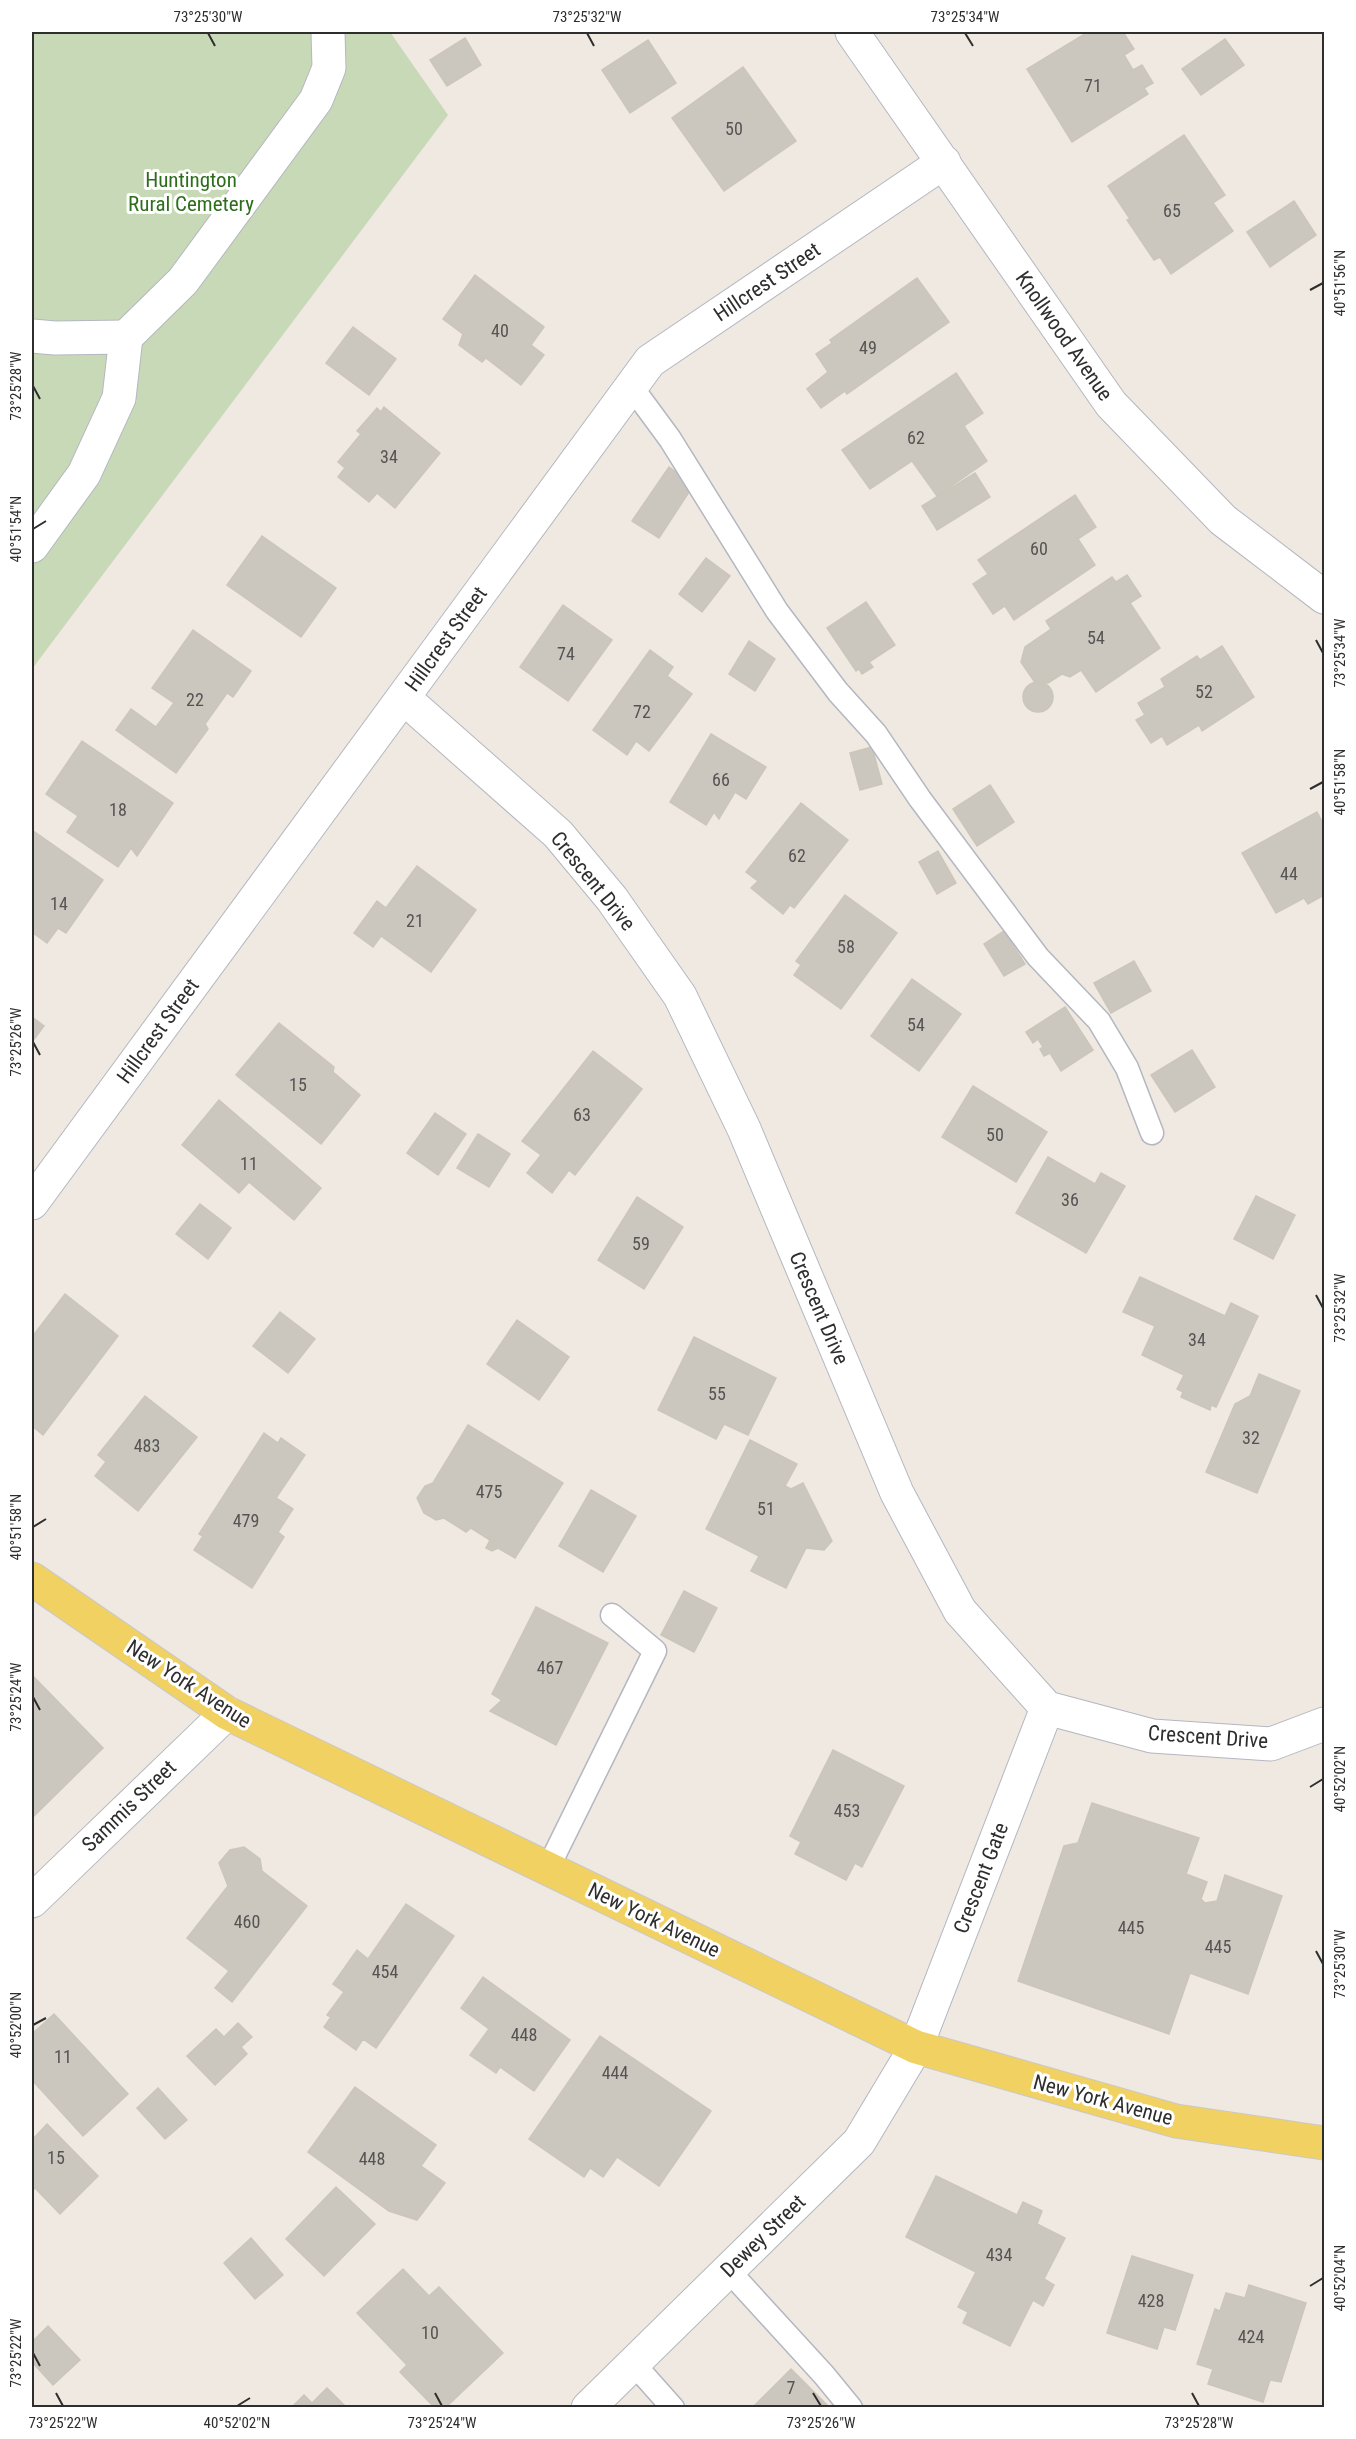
<svg xmlns="http://www.w3.org/2000/svg" width="1356" height="2439" viewBox="0 0 1356 2439" font-family="'Roboto Condensed',sans-serif">
	<rect width="100%" height="100%" fill="#efe9e1"/>
	<path fill="#c8d9b8" d="M 32,32 L 390,32 L 448,115 L 32,669 Z"/>
	<g fill="#cbc7bf" stroke="#cbc5ba" stroke-width="1.5">
		<path d="M 1088,32 L 1123,32 L 1134,49 L 1124,55 L 1133,70 L 1142,65 L 1153,83 L 1144,88 L 1148,94 L 1072,142 L 1027,69 Z"/>
		<path d="M 465,38 L 481,65 L 447,86 L 430,60 Z"/>
		<path d="M 1225,39 L 1244,65 L 1201,95 L 1182,69 Z"/>
		<path d="M 648,40 L 676,83 L 630,113 L 602,70 Z"/>
		<path d="M 743,67 L 796,141 L 724,191 L 672,118 Z"/>
		<path d="M 1184,135 L 1225,195 L 1213,203 L 1233,231 L 1171,274 L 1160,257 L 1154,260 L 1127,220 L 1130,219 L 1108,186 Z"/>
		<path d="M 1294,201 L 1316,235 L 1270,267 L 1247,232 Z"/>
		<path d="M 475,275 L 544,327 L 531,345 L 544,355 L 521,385 L 486,358 L 482,362 L 459,345 L 463,334 L 443,319 Z"/>
		<path d="M 917,278 L 949,322 L 847,394 L 845,391 L 821,408 L 807,389 L 828,372 L 816,354 L 832,343 L 830,340 Z"/>
		<path d="M 353,327 L 396,359 L 369,395 L 326,363 Z"/>
		<path d="M 956,373 L 983,413 L 964,426 L 987,461 L 937,496 L 912,461 L 870,489 L 842,450 Z"/>
		<path d="M 384,407 L 440,453 L 395,508 L 377,493 L 369,502 L 338,477 L 345,468 L 338,462 L 361,434 L 357,431 L 377,408 L 381,412 Z"/>
		<path d="M 669,467 L 684,478 L 691,489 L 659,538 L 632,521 Z"/>
		<path d="M 975,473 L 990,497 L 937,530 L 922,506 Z"/>
		<path d="M 1075,495 L 1096,527 L 1078,539 L 1095,565 L 1014,620 L 1005,606 L 993,614 L 973,584 L 988,574 L 978,560 Z"/>
		<path d="M 262,536 L 336,588 L 301,637 L 227,585 Z"/>
		<path d="M 706,558 L 730,576 L 702,612 L 679,594 Z"/>
		<path d="M 1127,575 L 1141,596 L 1130,603 L 1160,648 L 1096,692 L 1081,670 L 1070,677 L 1062,674 L 1048,683 L 1034,681 L 1021,662 L 1025,647 L 1051,629 L 1046,621 L 1112,577 L 1116,582 Z"/>
		<path d="M 866,602 L 895,645 L 869,662 L 873,667 L 862,674 L 859,669 L 856,671 L 827,628 Z"/>
		<path d="M 563,605 L 612,640 L 568,701 L 520,667 Z"/>
		<path d="M 193,630 L 251,671 L 233,697 L 227,693 L 205,724 L 208,729 L 176,773 L 116,730 L 131,709 L 156,727 L 174,703 L 152,688 Z"/>
		<path d="M 749,641 L 775,659 L 755,691 L 729,674 Z"/>
		<path d="M 1222,646 L 1254,697 L 1202,731 L 1199,725 L 1167,745 L 1162,736 L 1151,743 L 1136,720 L 1145,715 L 1138,703 L 1165,687 L 1161,679 L 1197,656 L 1200,660 Z"/>
		<path d="M 650,650 L 673,667 L 667,676 L 692,694 L 649,751 L 636,741 L 627,755 L 593,730 Z"/>
		<circle cx="1038" cy="697" r="15"/>
		<path d="M 711,734 L 766,767 L 746,799 L 735,792 L 719,819 L 714,812 L 706,825 L 670,802 Z"/>
		<path d="M 82,741 L 173,803 L 137,856 L 131,848 L 118,867 L 67,832 L 78,816 L 46,794 Z"/>
		<path d="M 872,747 L 882,784 L 860,790 L 850,753 Z"/>
		<path d="M 990,785 L 1014,822 L 977,846 L 953,809 Z"/>
		<path d="M 801,803 L 848,840 L 794,908 L 790,905 L 783,914 L 751,888 L 758,881 L 746,872 Z"/>
		<path d="M 1317,812 L 1324,825 L 1324,895 L 1308,904 L 1304,898 L 1276,913 L 1242,853 Z"/>
		<path d="M 32,830 L 103,880 L 66,933 L 58,928 L 47,943 L 32,932 Z"/>
		<path d="M 938,851 L 956,883 L 937,894 L 919,862 Z"/>
		<path d="M 417,866 L 476,910 L 431,972 L 381,936 L 373,947 L 354,933 L 377,901 L 386,908 Z"/>
		<path d="M 845,895 L 897,933 L 841,1009 L 794,975 L 801,965 L 796,961 Z"/>
		<path d="M 1004,931 L 1025,964 L 1004,976 L 984,944 Z"/>
		<path d="M 1134,961 L 1151,991 L 1111,1013 L 1094,983 Z"/>
		<path d="M 912,979 L 961,1014 L 919,1071 L 871,1036 Z"/>
		<path d="M 1065,1007 L 1093,1050 L 1061,1071 L 1050,1053 L 1044,1056 L 1040,1049 L 1043,1047 L 1038,1039 L 1033,1043 L 1026,1032 Z"/>
		<path d="M 32,1017 L 44,1026 L 32,1042 Z"/>
		<path d="M 279,1023 L 334,1067 L 333,1072 L 360,1095 L 321,1144 L 236,1075 Z"/>
		<path d="M 1192,1050 L 1215,1087 L 1175,1112 L 1151,1075 Z"/>
		<path d="M 593,1051 L 642,1089 L 575,1175 L 569,1170 L 552,1193 L 527,1173 L 541,1155 L 522,1141 Z"/>
		<path d="M 973,1086 L 1047,1132 L 1016,1182 L 942,1137 Z"/>
		<path d="M 219,1100 L 321,1188 L 294,1220 L 249,1182 L 239,1193 L 182,1145 Z"/>
		<path d="M 435,1113 L 466,1134 L 438,1175 L 407,1153 Z"/>
		<path d="M 478,1134 L 510,1154 L 489,1187 L 457,1168 Z"/>
		<path d="M 1048,1157 L 1095,1184 L 1101,1173 L 1125,1186 L 1086,1253 L 1016,1213 Z"/>
		<path d="M 1256,1196 L 1295,1215 L 1273,1259 L 1234,1239 Z"/>
		<path d="M 637,1197 L 683,1227 L 644,1289 L 598,1260 Z"/>
		<path d="M 200,1204 L 231,1228 L 208,1259 L 176,1234 Z"/>
		<path d="M 1140,1277 L 1225,1316 L 1231,1303 L 1258,1316 L 1216,1407 L 1211,1405 L 1210,1410 L 1181,1397 L 1183,1392 L 1177,1389 L 1184,1375 L 1142,1355 L 1155,1326 L 1123,1312 Z"/>
		<path d="M 65,1294 L 118,1336 L 43,1435 L 32,1426 L 32,1337 Z"/>
		<path d="M 280,1312 L 315,1339 L 288,1373 L 253,1346 Z"/>
		<path d="M 517,1320 L 569,1357 L 539,1400 L 487,1364 Z"/>
		<path d="M 694,1337 L 776,1378 L 748,1435 L 724,1424 L 716,1439 L 658,1410 Z"/>
		<path d="M 1259,1374 L 1300,1391 L 1257,1493 L 1206,1472 L 1235,1404 L 1250,1396 Z"/>
		<path d="M 145,1396 L 197,1437 L 138,1511 L 95,1476 L 106,1462 L 98,1455 Z"/>
		<path d="M 468,1425 L 563,1483 L 515,1558 L 498,1548 L 492,1551 L 486,1548 L 490,1540 L 471,1528 L 466,1532 L 444,1518 L 436,1520 L 424,1513 L 417,1498 L 425,1486 L 433,1483 Z"/>
		<path d="M 264,1433 L 278,1443 L 281,1438 L 305,1455 L 276,1498 L 293,1509 L 278,1532 L 284,1537 L 252,1588 L 194,1550 L 203,1536 L 199,1534 Z"/>
		<path d="M 750,1440 L 797,1464 L 785,1486 L 791,1489 L 803,1483 L 832,1541 L 824,1550 L 806,1548 L 786,1588 L 751,1571 L 759,1556 L 706,1529 Z"/>
		<path d="M 591,1490 L 636,1516 L 603,1572 L 559,1546 Z"/>
		<path d="M 684,1591 L 717,1608 L 694,1652 L 661,1635 Z"/>
		<path d="M 536,1607 L 608,1643 L 556,1745 L 490,1711 L 502,1700 L 492,1694 Z"/>
		<path d="M 32,1675 L 103,1748 L 32,1818 Z"/>
		<path d="M 833,1750 L 904,1786 L 862,1867 L 855,1863 L 846,1880 L 795,1854 L 801,1842 L 790,1836 Z"/>
		<path d="M 1092,1803 L 1199,1838 L 1186,1874 L 1207,1882 L 1201,1899 L 1205,1903 L 1217,1901 L 1225,1875 L 1282,1896 L 1248,1994 L 1190,1973 L 1169,2034 L 1018,1981 L 1064,1846 L 1078,1843 Z"/>
		<path d="M 244,1847 L 260,1859 L 262,1871 L 307,1906 L 232,2002 L 215,1988 L 229,1971 L 187,1938 L 228,1886 L 219,1863 L 230,1850 Z"/>
		<path d="M 406,1904 L 454,1936 L 376,2048 L 363,2039 L 356,2050 L 324,2027 L 331,2017 L 327,2015 L 344,1992 L 333,1984 L 357,1950 L 368,1959 Z"/>
		<path d="M 483,1977 L 570,2040 L 534,2091 L 500,2067 L 496,2073 L 470,2055 L 489,2029 L 461,2008 Z"/>
		<path d="M 54,2014 L 128,2094 L 83,2136 L 32,2080 L 32,2034 Z"/>
		<path d="M 238,2023 L 252,2037 L 241,2047 L 247,2054 L 215,2085 L 187,2056 L 216,2029 L 224,2037 Z"/>
		<path d="M 600,2036 L 711,2111 L 659,2186 L 617,2157 L 603,2177 L 590,2168 L 584,2177 L 529,2139 Z"/>
		<path d="M 355,2087 L 436,2145 L 421,2166 L 445,2183 L 417,2220 L 389,2211 L 308,2152 Z"/>
		<path d="M 158,2088 L 187,2120 L 165,2139 L 137,2108 Z"/>
		<path d="M 47,2124 L 98,2176 L 60,2214 L 35,2188 L 32,2191 L 32,2140 Z"/>
		<path d="M 936,2176 L 1017,2215 L 1023,2202 L 1042,2211 L 1037,2224 L 1065,2238 L 1044,2279 L 1054,2285 L 1043,2306 L 1033,2300 L 1010,2346 L 963,2323 L 968,2312 L 958,2307 L 976,2272 L 906,2237 Z"/>
		<path d="M 336,2187 L 375,2224 L 324,2276 L 286,2239 Z"/>
		<path d="M 251,2238 L 283,2275 L 255,2299 L 224,2263 Z"/>
		<path d="M 1132,2256 L 1193,2275 L 1175,2330 L 1164,2327 L 1157,2349 L 1107,2333 Z"/>
		<path d="M 403,2269 L 429,2296 L 439,2287 L 503,2353 L 445,2408 L 435,2408 L 400,2372 L 407,2365 L 357,2313 Z"/>
		<path d="M 1249,2285 L 1306,2303 L 1281,2382 L 1270,2380 L 1263,2402 L 1208,2384 L 1213,2369 L 1197,2364 L 1215,2309 L 1220,2311 L 1226,2293 L 1245,2298 Z"/>
		<path d="M 48,2326 L 80,2360 L 53,2385 L 32,2362 L 32,2342 Z"/>
		<path d="M 791,2369 L 830,2408 L 752,2408 Z"/>
		<path d="M 327,2388 L 347,2408 L 291,2408 L 304,2395 L 312,2403 Z"/>
	</g>
	<g fill="none" stroke-linecap="round" stroke-linejoin="round">
		<defs>
			<g id="lane">
				<path d="M 631,386 L 670,439 L 777,611 L 838,692 L 876,734 L 920,799 L 1038,957 L 1099,1021 L 1127,1068 L 1152,1133"/>
				<path d="M 548,1868 L 655,1651 L 612,1615"/>
				<path d="M 728,2270 L 824,2375 L 851,2408"/>
				<path d="M 633,2363 L 673,2408"/>
			</g>
			<g id="street">
				<path d="M 852,32 L 1111,404 L 1223,520 L 1324,597"/>
				<path d="M 32,336 L 55,338 L 126,337"/>
				<path d="M 32,546 L 84,474 L 119,398 L 126,337 L 183,281 L 316,100 L 329,68 L 328,32"/>
				<path d="M 404,698 L 558,834 L 612,899 L 680,996 L 744,1129 L 897,1493 L 960,1611 L 1047,1708 L 1152,1736 L 1271,1744 L 1324,1724"/>
				<path d="M 32,1203 L 650,361 L 944,162"/>
				<path d="M 32,1901 L 227,1713"/>
				<path d="M 588,2408 L 859,2142 L 916,2047 L 1047,1708"/>
			</g>
			<path id="primary" d="M 32,1579 L 227,1713 L 916,2047 L 1176,2121 L 1324,2143"/>
		</defs>
		<use href="#lane" stroke="#b4b7c1" stroke-width="25"/>
		<use href="#street" stroke="#b4b7c1" stroke-width="35"/>
		<use href="#primary" stroke="#c9c9c9" stroke-width="35"/>
		<use href="#lane" stroke="#fff" stroke-width="22"/>
		<use href="#street" stroke="#fff" stroke-width="33"/>
		<use href="#primary" stroke="#f2d163" stroke-width="33"/>
	</g>
	<path fill="none" stroke="#2e2e2e" stroke-width="2" d="M 208,33 L 215,46M 587,33 L 594,46M 965,33 L 973,46M 1310,290 L 1323,283M 33,386 L 40,399M 33,529 L 46,521M 1316,640 L 1323,653M 1310,789 L 1323,782M 33,1042 L 40,1055M 1316,1295 L 1323,1308M 33,1527 L 46,1519M 33,1697 L 40,1710M 1310,1787 L 1323,1779M 1316,1951 L 1323,1964M 33,2025 L 46,2018M 1310,2286 L 1323,2278M 33,2353 L 40,2366M 56,2393 L 63,2406M 435,2393 L 442,2406M 813,2393 L 821,2406M 1192,2393 L 1199,2406M 237,2406 L 250,2398"/>
	<g text-anchor="middle" stroke-width="6" stroke-linejoin="round" paint-order="stroke">
		<g font-size="18" fill="#555452">
			<text x="1093" y="92">71</text>
			<text x="734" y="135">50</text>
			<text x="1172" y="217">65</text>
			<text x="500" y="337">40</text>
			<text x="868" y="354">49</text>
			<text x="916" y="444">62</text>
			<text x="389" y="463">34</text>
			<text x="1039" y="555">60</text>
			<text x="1096" y="644">54</text>
			<text x="566" y="660">74</text>
			<text x="1204" y="698">52</text>
			<text x="195" y="706">22</text>
			<text x="642" y="718">72</text>
			<text x="721" y="786">66</text>
			<text x="118" y="816">18</text>
			<text x="797" y="862">62</text>
			<text x="1289" y="880">44</text>
			<text x="59" y="910">14</text>
			<text x="415" y="927">21</text>
			<text x="846" y="953">58</text>
			<text x="916" y="1031">54</text>
			<text x="298" y="1091">15</text>
			<text x="582" y="1121">63</text>
			<text x="995" y="1141">50</text>
			<text x="249" y="1170">11</text>
			<text x="1070" y="1206">36</text>
			<text x="641" y="1250">59</text>
			<text x="1197" y="1346">34</text>
			<text x="717" y="1400">55</text>
			<text x="1251" y="1444">32</text>
			<text x="147" y="1452">483</text>
			<text x="489" y="1498">475</text>
			<text x="766" y="1515">51</text>
			<text x="246" y="1527">479</text>
			<text x="550" y="1674">467</text>
			<text x="847" y="1817">453</text>
			<text x="247" y="1928">460</text>
			<text x="1131" y="1934">445</text>
			<text x="1218" y="1953">445</text>
			<text x="385" y="1978">454</text>
			<text x="524" y="2041">448</text>
			<text x="63" y="2063">11</text>
			<text x="615" y="2079">444</text>
			<text x="56" y="2164">15</text>
			<text x="372" y="2165">448</text>
			<text x="999" y="2261">434</text>
			<text x="1151" y="2307">428</text>
			<text x="430" y="2339">10</text>
			<text x="1251" y="2343">424</text>
			<text x="791" y="2394">7</text>
		</g>
		<g font-size="21" fill="#2c6e1b" stroke="#fff">
			<text x="191" y="187">Huntington<tspan x="191" dy="24">Rural Cemetery</tspan></text>
		</g>
		<g font-size="21" fill="#2e2e2e" stroke="#fff">
			<text transform="translate(767 282) rotate(-34)" y="7">Hillcrest Street</text>
			<text transform="translate(1064 336) rotate(55)" y="7">Knollwood Avenue</text>
			<text transform="translate(446 639) rotate(-54)" y="7">Hillcrest Street</text>
			<text transform="translate(593 881) rotate(51)" y="7">Crescent Drive</text>
			<text transform="translate(158 1031) rotate(-54)" y="7">Hillcrest Street</text>
			<text transform="translate(819 1308) rotate(67)" y="7">Crescent Drive</text>
			<text transform="translate(189 1684) rotate(33)" y="7">New York Avenue</text>
			<text transform="translate(1208 1737) rotate(4)" y="7">Crescent Drive</text>
			<text transform="translate(129 1806) rotate(-44)" y="7">Sammis Street</text>
			<text transform="translate(981 1878) rotate(-69)" y="7">Crescent Gate</text>
			<text transform="translate(654 1920) rotate(26)" y="7">New York Avenue</text>
			<text transform="translate(1103 2100) rotate(15)" y="7">New York Avenue</text>
			<text transform="translate(763 2236) rotate(-44)" y="7">Dewey Street</text>
		</g>
	</g>
	<rect width="1356" height="2439" fill="none" stroke="#ffffff" stroke-width="66"/>
	<rect x="33" y="33" width="1290" height="2373" fill="none" stroke="#2e2e2e" stroke-width="2"/>
	<g font-size="15" text-anchor="middle" fill="#2e2e2e">
		<text x="208" y="22">73°25'30"W</text>
		<text x="587" y="22">73°25'32"W</text>
		<text x="965" y="22">73°25'34"W</text>
		<text transform="translate(1340 283) rotate(-90)" y="5">40°51'56"N</text>
		<text transform="translate(16 386) rotate(-90)" y="5">73°25'28"W</text>
		<text transform="translate(16 529) rotate(-90)" y="5">40°51'54"N</text>
		<text transform="translate(1340 653) rotate(-90)" y="5">73°25'34"W</text>
		<text transform="translate(1340 782) rotate(-90)" y="5">40°51'58"N</text>
		<text transform="translate(16 1042) rotate(-90)" y="5">73°25'26"W</text>
		<text transform="translate(1340 1308) rotate(-90)" y="5">73°25'32"W</text>
		<text transform="translate(16 1527) rotate(-90)" y="5">40°51'58"N</text>
		<text transform="translate(16 1697) rotate(-90)" y="5">73°25'24"W</text>
		<text transform="translate(1340 1779) rotate(-90)" y="5">40°52'02"N</text>
		<text transform="translate(1340 1964) rotate(-90)" y="5">73°25'30"W</text>
		<text transform="translate(16 2025) rotate(-90)" y="5">40°52'00"N</text>
		<text transform="translate(1340 2278) rotate(-90)" y="5">40°52'04"N</text>
		<text transform="translate(16 2353) rotate(-90)" y="5">73°25'22"W</text>
		<text x="63" y="2428">73°25'22"W</text>
		<text x="237" y="2428">40°52'02"N</text>
		<text x="442" y="2428">73°25'24"W</text>
		<text x="821" y="2428">73°25'26"W</text>
		<text x="1199" y="2428">73°25'28"W</text>
	</g>
</svg>
